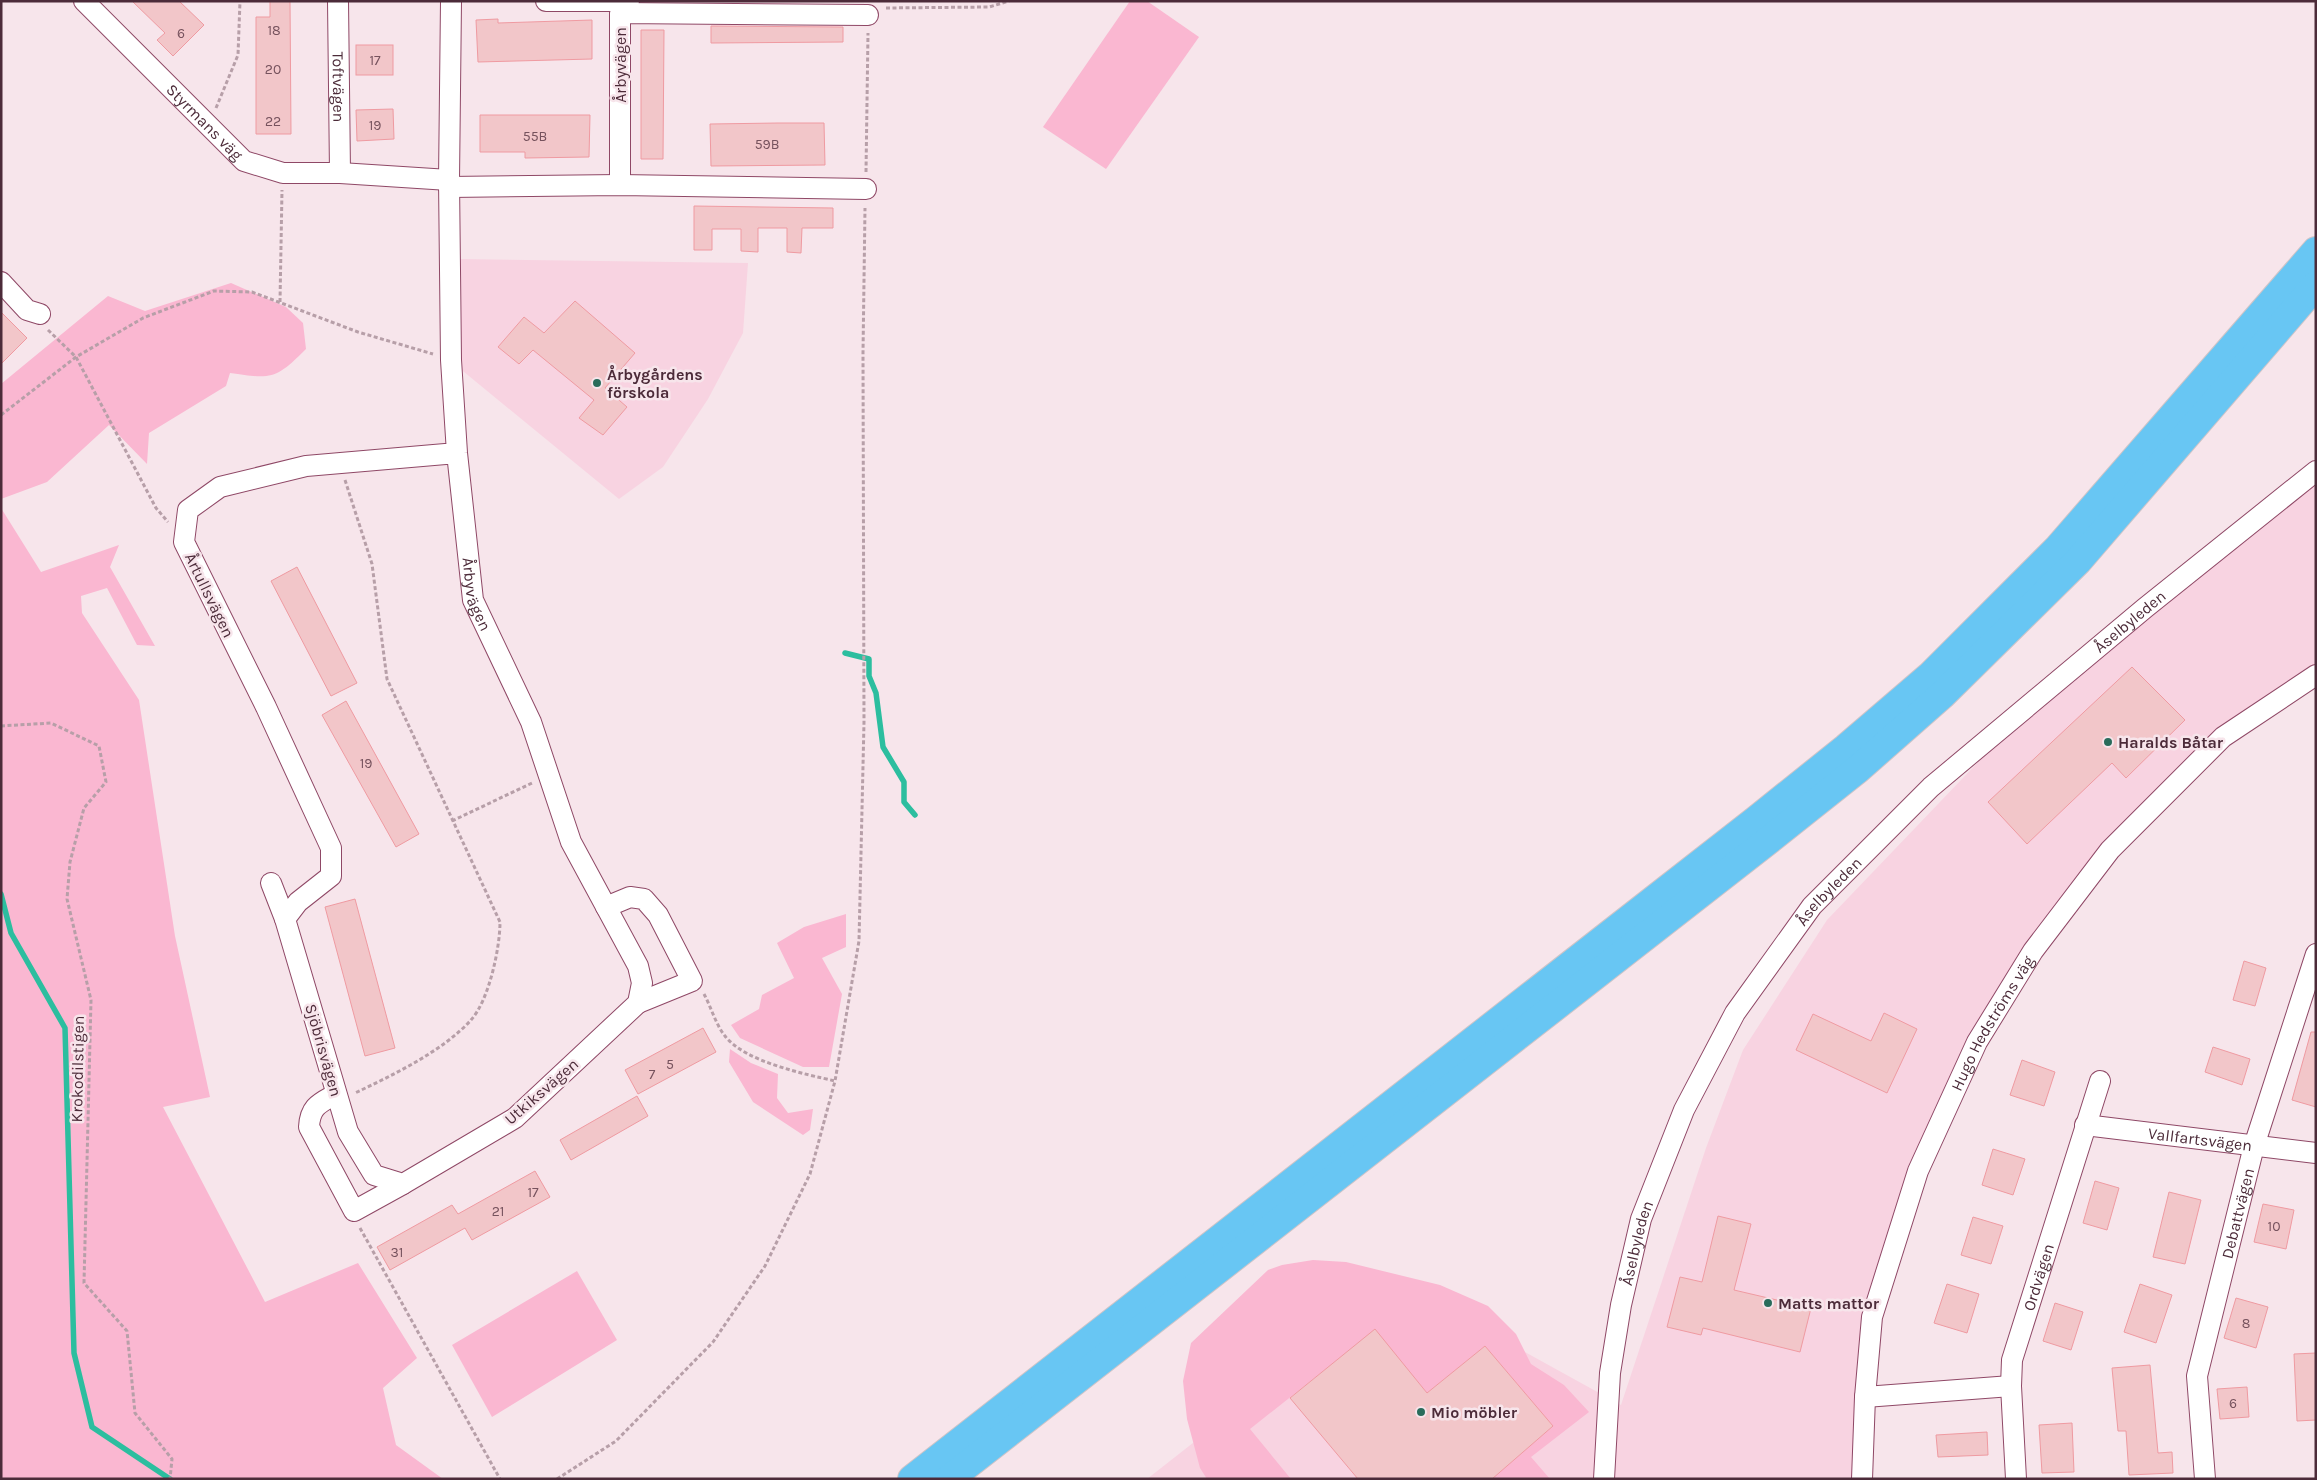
<svg xmlns="http://www.w3.org/2000/svg" width="2317" height="1480" viewBox="0 0 2317 1480" font-family="Karla,sans-serif">
	<rect width="100%" height="100%" fill="#f7e5eb"/>
	<g fill="#f8d3e1">
		<path d="M 459,259 L 748,263 L 743,333 L 708,399 L 663,467 L 619,499 L 458,367 Z"/>
		<path d="M 2316,485 L 2316,675 L 2223,737 L 2110,850 L 1977,1042 L 1872,1316 L 1862,1479 L 1147,1479 L 1398,1282 L 1621,1405 L 1706,1148 L 1743,1050 L 1827,920 L 2006,733 L 2181,581 Z"/>
	</g>
	<g fill="#fab7d1">
		<path d="M 1130,1 L 1147,1 L 1199,37 L 1106,169 L 1043,127 Z"/>
		<path d="M 231,283 L 286,307 L 303,323 L 306,349 C 275,380 272,379 230,373 L 226,386 L 149,433 L 147,464 L 109,425 L 47,482 L 1,499 L 1,384 L 108,296 L 145,311 Z"/>
		<path d="M 1,508 L 41,572 L 119,545 L 110,567 L 155,646 L 137,645 L 107,588 L 81,596 L 82,613 L 139,700 L 175,936 L 210,1097 L 163,1107 L 265,1302 L 358,1263 L 417,1358 L 383,1388 L 396,1445 L 443,1479 L 1,1479 Z"/>
		<path d="M 846,914 L 846,947 L 822,958 L 842,994 L 829,1067 L 803,1067 L 740,1038 L 731,1025 L 759,1009 L 762,995 L 794,978 L 777,943 L 804,927 Z"/>
		<path d="M 730,1049 L 751,1063 L 778,1074 L 777,1098 L 788,1113 L 813,1109 L 810,1130 L 803,1135 L 753,1102 L 729,1062 Z"/>
		<path d="M 1313,1260 L 1346,1262 L 1440,1285 L 1488,1306 L 1516,1334 L 1531,1364 L 1564,1385 L 1589,1412 L 1531,1457 L 1550,1479 L 1496,1479 L 1494,1477 L 1553,1426 L 1485,1346 L 1427,1393 L 1375,1330 L 1250,1429 L 1291,1479 L 1207,1479 L 1200,1468 L 1187,1419 L 1183,1381 L 1191,1343 L 1268,1270 L 1282,1265 Z"/>
		<path d="M 577,1271 L 617,1340 L 492,1417 L 452,1345 Z"/>
	</g>
	<g fill="none" stroke-linecap="round" stroke-linejoin="round">
		<g stroke="#2cbe9f" stroke-width="5.5">
			<path d="M 845,653 L 869,659 L 869,676 L 876,693 L 883,747 L 904,782 L 904,802 L 915,815"/>
			<path d="M 1,894 L 11,933 L 65,1028 L 74,1353 L 92,1427 L 170,1479"/>
		</g>
	</g>
	<g fill="#f2c6c9" stroke="#ef9aa1">
		<path d="M 132,1 L 179,1 L 204,25 L 173,56 L 157,40 L 165,33 Z"/>
		<path d="M 270,1 L 290,1 L 291,134 L 256,134 L 256,17 L 270,17 Z"/>
		<path d="M 498,19 L 498,23 L 592,20 L 592,59 L 478,62 L 476,20 Z"/>
		<path d="M 711,26 L 843,27 L 843,42 L 711,43 Z"/>
		<path d="M 641,30 L 664,30 L 663,159 L 641,159 Z"/>
		<rect x="356" y="45" width="37" height="30"/>
		<path d="M 393,109 L 394,139 L 357,141 L 356,110 Z"/>
		<path d="M 480,115 L 590,115 L 589,157 L 525,158 L 525,152 L 480,152 Z"/>
		<path d="M 778,123 L 824,123 L 825,165 L 711,166 L 710,124 Z"/>
		<path d="M 694,206 L 833,208 L 833,228 L 802,228 L 801,253 L 787,252 L 787,228 L 758,228 L 758,252 L 741,251 L 741,229 L 712,229 L 712,250 L 694,250 Z"/>
		<path d="M 575,301 L 635,353 L 605,388 L 627,407 L 603,435 L 579,418 L 594,400 L 533,350 L 519,364 L 498,347 L 524,317 L 544,333 Z"/>
		<path d="M 1,312 L 27,338 L 1,364 Z"/>
		<path d="M 297,567 L 357,683 L 331,696 L 271,581 Z"/>
		<path d="M 2132,667 L 2185,720 L 2126,778 L 2112,763 L 2027,844 L 1988,802 Z"/>
		<path d="M 346,701 L 419,834 L 396,847 L 322,715 Z"/>
		<path d="M 355,899 L 395,1048 L 365,1056 L 325,907 Z"/>
		<path d="M 2244,961 L 2266,968 L 2255,1006 L 2233,1000 Z"/>
		<path d="M 1884,1013 L 1917,1029 L 1887,1093 L 1796,1050 L 1813,1014 L 1871,1041 Z"/>
		<path d="M 703,1028 L 716,1052 L 638,1094 L 625,1070 Z"/>
		<path d="M 2311,1032 L 2316,1032 L 2316,1107 L 2292,1100 Z"/>
		<path d="M 2213,1047 L 2250,1059 L 2242,1085 L 2205,1072 Z"/>
		<path d="M 2022,1060 L 2055,1072 L 2044,1106 L 2010,1095 Z"/>
		<path d="M 637,1096 L 648,1116 L 571,1160 L 560,1140 Z"/>
		<path d="M 1993,1149 L 2025,1159 L 2013,1195 L 1982,1185 Z"/>
		<path d="M 535,1171 L 550,1197 L 472,1240 L 465,1228 L 390,1270 L 377,1247 L 452,1205 L 458,1214 Z"/>
		<path d="M 2095,1181 L 2119,1188 L 2107,1230 L 2083,1223 Z"/>
		<path d="M 2169,1192 L 2201,1200 L 2185,1264 L 2153,1257 Z"/>
		<path d="M 2263,1204 L 2294,1210 L 2286,1249 L 2254,1242 Z"/>
		<path d="M 1718,1216 L 1751,1224 L 1734,1290 L 1811,1308 L 1800,1352 L 1703,1328 L 1701,1335 L 1667,1327 L 1680,1277 L 1702,1282 Z"/>
		<path d="M 1973,1217 L 2003,1226 L 1991,1264 L 1961,1255 Z"/>
		<path d="M 1947,1284 L 1979,1294 L 1967,1333 L 1934,1323 Z"/>
		<path d="M 2140,1284 L 2172,1295 L 2156,1343 L 2124,1332 Z"/>
		<path d="M 2236,1298 L 2268,1307 L 2256,1348 L 2224,1338 Z"/>
		<path d="M 2055,1303 L 2083,1312 L 2071,1350 L 2043,1341 Z"/>
		<path d="M 1375,1329 L 1427,1393 L 1485,1346 L 1553,1426 L 1492,1479 L 1358,1479 L 1290,1398 Z"/>
		<path d="M 2316,1353 L 2316,1420 L 2297,1421 L 2294,1354 Z"/>
		<path d="M 2150,1365 L 2158,1453 L 2172,1452 L 2173,1473 L 2129,1475 L 2126,1431 L 2118,1431 L 2112,1368 Z"/>
		<path d="M 2247,1387 L 2249,1417 L 2220,1419 L 2217,1389 Z"/>
		<path d="M 2072,1423 L 2074,1472 L 2042,1473 L 2039,1425 Z"/>
		<path d="M 1987,1432 L 1988,1455 L 1938,1457 L 1936,1435 Z"/>
	</g>
	<g fill="none" stroke-linecap="round" stroke-linejoin="round">
		<defs>
			<g id="minor">
				<path id="s1" d="M 84,1 L 244,161 L 283,173 L 340,173 L 449,180"/>
				<path id="s2" d="M 338,1 L 340,173"/>
				<path id="s3" d="M 451,1 L 449,180 L 451,360 L 457,453 L 473,600 L 531,722 L 571,842 L 638,966 L 642,983 L 638,1003 L 515,1118 L 403,1184 L 374,1175 L 348,1132 L 285,919 L 298,902 L 331,876 L 331,848 L 266,707 L 184,542 L 188,510 L 220,487 L 306,466 L 457,453"/>
				<path d="M 546,1 L 629,1"/>
				<path d="M 620,185 L 620,13 L 868,15"/>
				<path d="M 449,187 L 620,185 L 866,189"/>
				<path d="M 1,282 L 27,310 L 40,314"/>
				<path d="M 271,883 L 285,919"/>
				<path d="M 606,907 L 630,897 L 644,899 L 658,915 L 692,981 L 638,1003"/>
				<path d="M 336,1094 C 320,1103 310,1106 309,1127 L 354,1211 L 403,1184"/>
				<path id="s4" d="M 2085,1125 L 2316,1153"/>
				<path d="M 1865,1397 L 2011,1386"/>
				<path id="s5" d="M 1604,1479 L 1610,1373 L 1621,1305 L 1641,1219 L 1684,1110 L 1735,1013 L 1812,906 L 1931,787 L 2145,608 L 2316,471"/>
				<path id="s6" d="M 1862,1479 L 1865,1397 L 1872,1317 L 1918,1171 L 1977,1042 L 2033,951 L 2110,850 L 2223,737 L 2316,675"/>
				<path id="s7" d="M 2016,1479 L 2011,1386 L 2012,1360 L 2100,1081"/>
				<path id="s8" d="M 2205,1479 L 2197,1376 L 2254,1146 L 2316,954"/>
			</g>
			<g id="trunk">
				<path d="M 912,1479 L 1756,820 L 1846,748 L 1930,676 L 2058,548 L 2316,251"/>
				<path d="M 949,1479 L 1765,843 L 1858,769 L 1942,695 L 2078,561 L 2316,285"/>
			</g>
		</defs>
		<use href="#minor" stroke="#8f4866" stroke-width="22"/>
		<use href="#trunk" stroke="#cdc4c8" stroke-width="30"/>
		<g stroke="#b79fa8" stroke-width="3" stroke-dasharray="4 2.5" stroke-linecap="butt">
			<path d="M 886,8 L 989,7 L 1009,1"/>
			<path d="M 216,108 L 238,55 L 240,1"/>
			<path d="M 866,172 L 868,33"/>
			<path d="M 280,302 L 282,190"/>
			<path d="M 48,330 L 76,357 L 156,508 L 168,522"/>
			<path d="M 1,415 L 76,357 L 143,318 L 214,291 L 252,292 L 358,332 L 433,354"/>
			<path d="M 345,480 L 372,564 L 387,679 L 500,922 C 500,948 489,1000 471,1020 C 443,1051 393,1075 355,1093"/>
			<path d="M 1,726 L 51,723 L 99,746 L 106,782 L 84,808 L 70,862 L 67,899 L 91,1000 L 84,1283 L 127,1331 L 135,1413 L 172,1459 L 170,1479"/>
			<path d="M 452,821 L 532,783"/>
			<path d="M 704,994 C 711,1007 716,1025 725,1036 C 745,1062 805,1074 835,1081"/>
			<path d="M 360,1228 L 500,1479"/>
			<path d="M 557,1479 L 616,1441 L 713,1342 L 765,1266 L 810,1174 L 835,1081 L 859,941 L 864,722 L 863,353 L 865,208"/>
		</g>
		<use href="#minor" stroke="#fff" stroke-width="20"/>
		<use href="#trunk" stroke="#68c6f3" stroke-width="28"/>
	</g>
	<g fill="#2a6c5b" stroke="#f7e5eb" stroke-width="2">
		<circle cx="597" cy="383" r="5"/>
		<circle cx="2108" cy="742" r="5"/>
		<circle cx="1768" cy="1303" r="5"/>
		<circle cx="1421" cy="1412" r="5"/>
	</g>
	<g text-anchor="middle" stroke-width="5" stroke-linejoin="round" paint-order="stroke">
		<g font-size="14" fill="#76525d">
			<text x="274" y="35">18</text>
			<text x="181" y="38">6</text>
			<text x="375" y="65">17</text>
			<text x="273" y="74">20</text>
			<text x="273" y="126">22</text>
			<text x="375" y="130">19</text>
			<text x="535" y="141">55B</text>
			<text x="767" y="149">59B</text>
			<text x="366" y="768">19</text>
			<text x="670" y="1069">5</text>
			<text x="652" y="1079">7</text>
			<text x="533" y="1197">17</text>
			<text x="498" y="1216">21</text>
			<text x="2274" y="1231">10</text>
			<text x="397" y="1257">31</text>
			<text x="2246" y="1328">8</text>
			<text x="2233" y="1408">6</text>
		</g>
		<g font-size="16" fill="#4c2b39" stroke="#f7e5eb">
			<text transform="translate(620 65) rotate(-90)" y="6">Årbyvägen</text>
			<text dy="6" stroke="none"><textPath href="#s2" startOffset="86">Toftvägen</textPath></text>
			<text dy="6" stroke="none"><textPath href="#s1" startOffset="171">Styrmans väg</textPath></text>
			<text dy="6" stroke="none"><textPath href="#s3" startOffset="595">Årbyvägen</textPath></text>
			<text transform="translate(210 595) rotate(64)" y="6">Årtullsvägen</text>
			<text dy="6" stroke="none"><textPath href="#s5" startOffset="1049">Åselbyleden</textPath></text>
			<text dy="6" stroke="none"><textPath href="#s5" startOffset="644">Åselbyleden</textPath></text>
			<text dy="6" stroke="none"><textPath href="#s6" startOffset="481">Hugo Hedströms väg</textPath></text>
			<text transform="translate(324 1050) rotate(74)" y="6">Sjöbrisvägen</text>
			<text transform="translate(77 1069) rotate(-89)" y="6">Krokodilstigen</text>
			<text transform="translate(541 1091) rotate(-41)" y="6">Utkiksvägen</text>
			<text dy="6" stroke="none"><textPath href="#s4" startOffset="116">Vallfartsvägen</textPath></text>
			<text dy="6" stroke="none"><textPath href="#s8" startOffset="271">Debattvägen</textPath></text>
			<text dy="6" stroke="none"><textPath href="#s5" startOffset="239">Åselbyleden</textPath></text>
			<text dy="6" stroke="none"><textPath href="#s7" startOffset="206">Ordvägen</textPath></text>
		</g>
		<g font-size="16" font-weight="bold" fill="#4c2b39" stroke="#f7e5eb" text-anchor="start">
			<text x="607" y="380">Årbygårdens<tspan x="607" dy="18">förskola</tspan></text>
			<text x="2118" y="748">Haralds Båtar</text>
			<text x="1778" y="1309">Matts mattor</text>
			<text x="1431" y="1418">Mio möbler</text>
		</g>
	</g>
	<rect width="2317" height="1480" fill="none" stroke="#4c2b39" stroke-width="5"/>
</svg>
